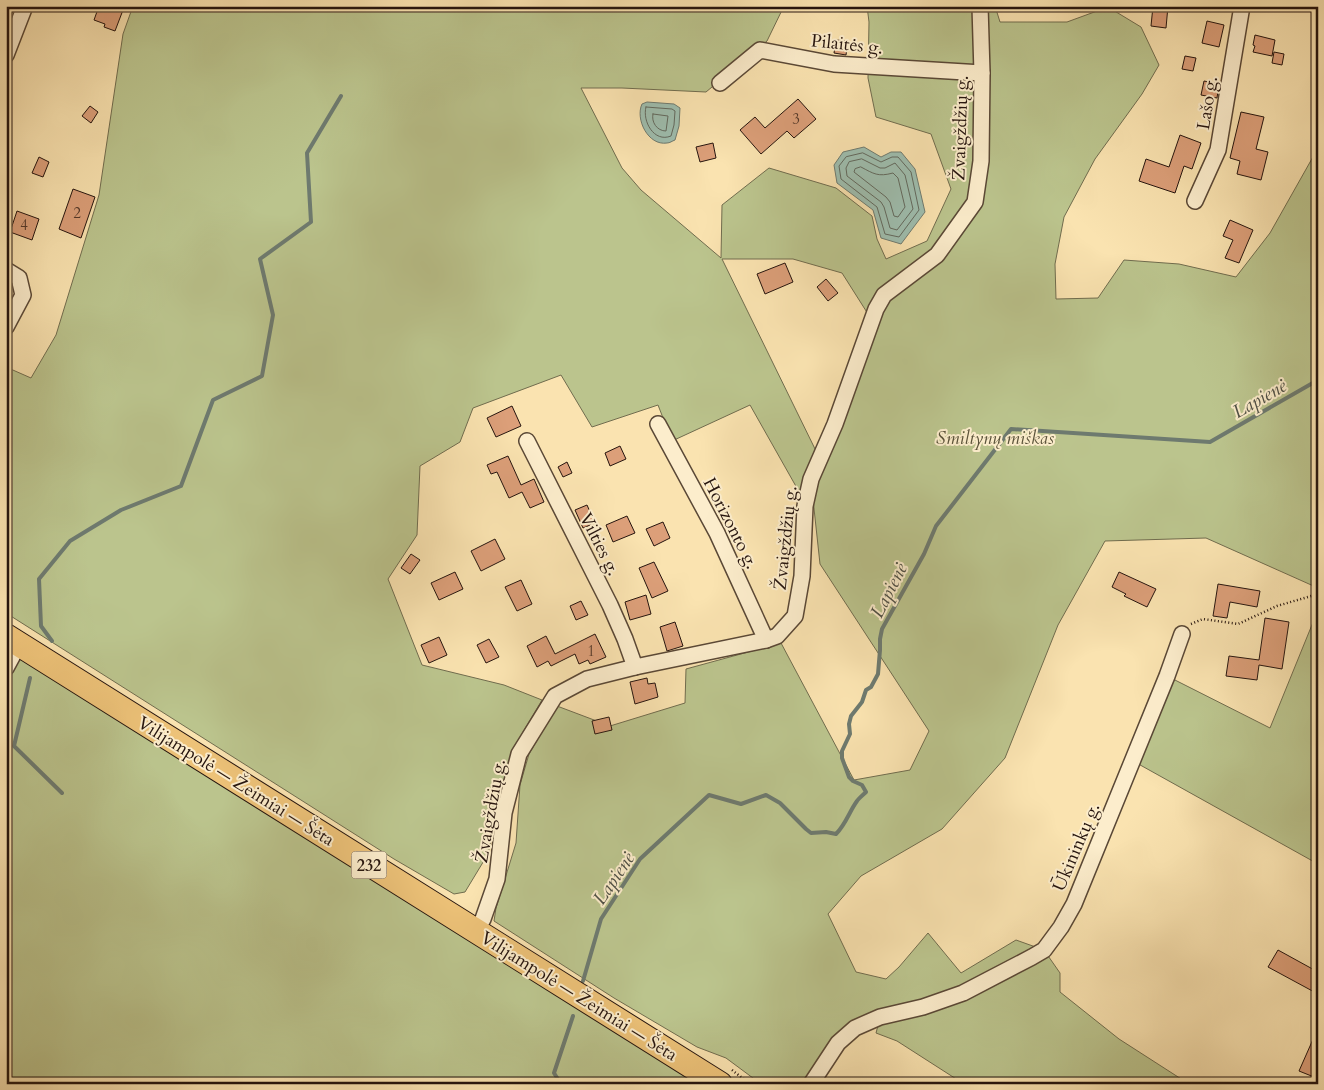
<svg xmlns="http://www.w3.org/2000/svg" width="1324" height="1090" viewBox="0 0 1324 1090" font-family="Cardo,serif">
	<rect width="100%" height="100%" fill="#fae3b0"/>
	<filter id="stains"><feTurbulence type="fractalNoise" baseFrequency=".004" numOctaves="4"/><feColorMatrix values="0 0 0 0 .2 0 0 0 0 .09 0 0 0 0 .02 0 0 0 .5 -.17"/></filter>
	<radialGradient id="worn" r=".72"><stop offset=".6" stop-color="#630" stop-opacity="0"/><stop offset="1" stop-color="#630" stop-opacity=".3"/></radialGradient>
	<g fill="#bbc48d" stroke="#706c4e">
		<path d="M 133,6 L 784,6 L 767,41 L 706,92 L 622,88 L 581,88 L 622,168 L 641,190 L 721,258 L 722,205 L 769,168 L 836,188 L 872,216 L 877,239 L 886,259 L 927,241 L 951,189 L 931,134 L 876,117 L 868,78 L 869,22 L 867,6 L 995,6 L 1000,22 L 1067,22 L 1108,7 L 1141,27 L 1159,65 L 1142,94 L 1095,159 L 1064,217 L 1055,264 L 1056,299 L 1098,298 L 1124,260 L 1179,264 L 1236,277 L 1270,233 L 1318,148 L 1318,588 L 1206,538 L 1105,541 L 1058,625 L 1005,758 L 942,829 L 861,876 L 828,914 L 856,972 L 886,979 L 899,967 L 928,933 L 961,973 L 1016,940 L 1044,950 L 1060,973 L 1060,992 L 1119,1039 L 1189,1084 L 964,1084 L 897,1041 L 876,1033 L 880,1018 L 858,1021 L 805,1084 L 761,1084 L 726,1058 L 697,1047 L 614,998 L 494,921 L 496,908 L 516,843 L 520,785 L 529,754 L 557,706 L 610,726 L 685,703 L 686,669 L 781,643 L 854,780 L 910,770 L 929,731 L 820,564 L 812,490 L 868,314 L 842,273 L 793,259 L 722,259 L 817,453 L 802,497 L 750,405 L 672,441 L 658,405 L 592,427 L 561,375 L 473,408 L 460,442 L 420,466 L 417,535 L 388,579 L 422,665 L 504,685 L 542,700 L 523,732 L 505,776 L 488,854 L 465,892 L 454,894 L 394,859 L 6,613 L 6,367 L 31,378 L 56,335 L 99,195 L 123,34 Z"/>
		<path d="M 1318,610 L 1318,864 L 1133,761 L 1167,676 L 1270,728 Z"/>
		<path d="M 6,646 L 705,1084 L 6,1084 Z"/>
	</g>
	<g fill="#9ebeaf" stroke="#6e7a6f">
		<path d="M 647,102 L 674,104 L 680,108 L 679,126 L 675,140 C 672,141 670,143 667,143 C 648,146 635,119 642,104 Z"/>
		<path d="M 864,147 L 881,157 L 891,152 L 901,152 L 915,169 L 925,212 L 901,244 L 881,238 L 873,210 L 837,183 L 834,165 L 843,152 Z"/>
	</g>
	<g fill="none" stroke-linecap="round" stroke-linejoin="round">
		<g stroke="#62695e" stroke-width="1">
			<path d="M 646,107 L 672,109 L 675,111 L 674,125 L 671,136 C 654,143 642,121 646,107 Z"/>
			<path d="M 653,114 L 668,116 L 666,131 C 657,131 651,122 653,114 Z"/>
			<path d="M 863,153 L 881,162 L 892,157 L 898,157 L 911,172 L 919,210 L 899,237 L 885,234 L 877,207 L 841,179 L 839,166 L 846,157 Z"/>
			<path d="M 862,159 L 880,168 L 885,168 L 895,163 L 905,175 L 913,209 L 897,230 L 890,228 L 884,207 L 881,202 L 847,176 L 846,168 L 849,162 Z"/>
			<path d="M 861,167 C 874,174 878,177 893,173 L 898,178 L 905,207 L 898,217 L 894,216 L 890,202 L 886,197 L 854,172 L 855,169 Z"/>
		</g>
		<g stroke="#6e7a6f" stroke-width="4">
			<path d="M 52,641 L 41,626 L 39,579 L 70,541 L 121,510 L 181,486 L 213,400 L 262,376 L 273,315 L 260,259 L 311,222 L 307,153 L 341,96"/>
			<path d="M 30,678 L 14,746 L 62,793"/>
			<path d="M 583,981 L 601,919 L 640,859 L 709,795 L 741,804 L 766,795 L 780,803 L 806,829 L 811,833 L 826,832 L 836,834 C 846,824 849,812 857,801 C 859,798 863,795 866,792 L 862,785 L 853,781 L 849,777 L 842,758 L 842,751 L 850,734 L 849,724 L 851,716 L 862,702 L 866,690 L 871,687 L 878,674 L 880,650 L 880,639 L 882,629 L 924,554 L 936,526 L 1011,429 L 1210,442 L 1318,380"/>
			<path d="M 561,1084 L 554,1073 L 573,1016"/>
		</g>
	</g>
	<g fill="#dc9f79" stroke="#25140e">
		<path d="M 99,6 L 112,6 L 123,10 L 115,31 L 104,27 L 105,24 L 94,20 Z"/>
		<path d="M 1153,6 L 1168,6 L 1166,28 L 1151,26 Z"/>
		<path d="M 1207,21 L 1224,25 L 1219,47 L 1202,43 Z"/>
		<path d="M 1255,35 L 1275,40 L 1272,56 L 1253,52 L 1255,46 L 1253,45 Z"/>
		<path d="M 836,40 L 848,41 L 846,55 L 834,53 Z"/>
		<path d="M 1274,52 L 1284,54 L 1282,65 L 1272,63 Z"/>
		<path d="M 1185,56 L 1196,58 L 1193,71 L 1182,69 Z"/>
		<path d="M 1204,81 L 1219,84 L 1217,98 L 1201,95 Z"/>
		<path d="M 798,99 L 816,119 L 794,138 L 787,131 L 761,154 L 740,130 L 755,117 L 765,128 Z"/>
		<path d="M 90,106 L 98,112 L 91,123 L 82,116 Z"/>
		<path d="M 1241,112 L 1264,117 L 1256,149 L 1268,152 L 1261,180 L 1237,174 L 1240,161 L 1230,158 Z"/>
		<path d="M 1180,135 L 1201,143 L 1192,169 L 1184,166 L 1175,193 L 1139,181 L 1146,159 L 1169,167 Z"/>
		<path d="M 713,143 L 716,158 L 700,162 L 696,147 Z"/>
		<path d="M 39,157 L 49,162 L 43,177 L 32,173 Z"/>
		<path d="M 73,189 L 95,197 L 81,238 L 59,229 Z"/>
		<path d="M 17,211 L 39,219 L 32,240 L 10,232 Z"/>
		<path d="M 1230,220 L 1253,230 L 1239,263 L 1225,258 L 1233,240 L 1223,236 Z"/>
		<path d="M 785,263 L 793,282 L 765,294 L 757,274 Z"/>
		<path d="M 826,279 L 838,293 L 828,301 L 817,287 Z"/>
		<path d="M 512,406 L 521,426 L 496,437 L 487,418 Z"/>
		<path d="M 620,446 L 626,459 L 610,466 L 605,453 Z"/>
		<path d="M 508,456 L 521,485 L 534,479 L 544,502 L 530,508 L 522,492 L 509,498 L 497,472 L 491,474 L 487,465 Z"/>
		<path d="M 567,462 L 572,473 L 563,477 L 558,467 Z"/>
		<path d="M 587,505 L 595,523 L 583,528 L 575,510 Z"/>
		<path d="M 627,516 L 635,533 L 613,542 L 606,525 Z"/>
		<path d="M 663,522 L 670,538 L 654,546 L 646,529 Z"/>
		<path d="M 495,539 L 505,559 L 481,571 L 471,551 Z"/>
		<path d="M 411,554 L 420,560 L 410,574 L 401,568 Z"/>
		<path d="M 654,562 L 668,591 L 652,598 L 639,568 Z"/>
		<path d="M 455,572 L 463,589 L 439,600 L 431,583 Z"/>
		<path d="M 1119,572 L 1156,589 L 1147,607 L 1124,596 L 1126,594 L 1112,587 Z"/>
		<path d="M 521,580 L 532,604 L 517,611 L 505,587 Z"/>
		<path d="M 1218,584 L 1260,591 L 1257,607 L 1230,602 L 1227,618 L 1213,616 Z"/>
		<path d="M 646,595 L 651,614 L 630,620 L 625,602 Z"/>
		<path d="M 581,601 L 588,615 L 576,620 L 570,606 Z"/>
		<path d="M 1265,618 L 1289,622 L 1282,669 L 1259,665 L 1257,680 L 1226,676 L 1229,656 L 1259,660 Z"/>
		<path d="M 675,622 L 683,646 L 667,651 L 660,627 Z"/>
		<path d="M 595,634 L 606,657 L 590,664 L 588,660 L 579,664 L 575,654 L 551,666 L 548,661 L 537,667 L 527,646 L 546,636 L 555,654 Z"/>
		<path d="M 439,637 L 447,655 L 429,663 L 421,645 Z"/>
		<path d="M 489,639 L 499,657 L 486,663 L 477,645 Z"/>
		<path d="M 647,678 L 648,684 L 655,683 L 658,697 L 635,704 L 630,682 Z"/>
		<path d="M 609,717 L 612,730 L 595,734 L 592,721 Z"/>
		<path d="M 1278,950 L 1318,972 L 1318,994 L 1268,967 Z"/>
		<path d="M 1318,1028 L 1318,1068 L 1314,1077 L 1299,1071 Z"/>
	</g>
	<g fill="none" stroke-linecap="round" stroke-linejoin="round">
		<defs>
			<g id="street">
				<path d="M 6,55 L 25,6"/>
				<path d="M 720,83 L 760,50 L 834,64 L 982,73"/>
				<path d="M 1195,201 L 1218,150 L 1242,6"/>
				<path d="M 6,270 L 19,278 L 23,295 L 6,327"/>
				<path d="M 658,424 L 717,533 L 766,640"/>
				<path d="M 527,441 L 610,605 L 625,639 L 635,667"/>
				<path d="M 6,668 L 19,644"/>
				<path d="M 476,932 L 483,919 L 497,879 L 504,813 L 519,754 L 555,696 L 587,679 L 635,667 L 766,640 L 777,636 L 795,616 L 802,576 L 805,506 L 811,479 L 835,424 L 876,309 L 884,295 L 937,255 L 975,202 L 981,161 L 982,73 L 980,6"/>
				<path d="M 811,1084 L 838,1043 L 855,1028 L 880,1017 L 923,1007 L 963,993 L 1032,957 L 1044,950 L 1061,927 L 1074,904 L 1167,676 L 1182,634"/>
			</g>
			<path id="primary" d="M 6,636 L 720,1084"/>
		</defs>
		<use href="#street" stroke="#5a4836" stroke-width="18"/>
		<use href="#primary" stroke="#25140e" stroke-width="26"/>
		<g stroke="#25140e" stroke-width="2.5" stroke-dasharray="1 2.5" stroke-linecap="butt">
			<path d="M 1191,624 L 1203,619 L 1238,624 L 1277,606 L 1318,594"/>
			<path d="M 732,1070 L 750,1084"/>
		</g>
		<use href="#street" stroke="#fcedcc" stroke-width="15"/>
		<use href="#primary" stroke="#edc278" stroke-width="24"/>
	</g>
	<g text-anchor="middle" stroke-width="4" stroke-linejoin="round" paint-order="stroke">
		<g font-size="15" fill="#533729">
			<text x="796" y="124">3</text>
			<text x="77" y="218">2</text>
			<text x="24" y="230">4</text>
			<text x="591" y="656">1</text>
		</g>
		<rect fill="#fcedcc" stroke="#665547" stroke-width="1" x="351.5" y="851.5" width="35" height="27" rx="4"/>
		<g font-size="16" font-weight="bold" fill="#25140e">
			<text x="369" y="871">232</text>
		</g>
		<g font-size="18" fill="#25140e" stroke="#fcedcc">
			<text transform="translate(847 44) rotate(6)" y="6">Pilaitės g.</text>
			<text transform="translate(1207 103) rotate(-81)" y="6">Lašo g.</text>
			<text transform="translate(960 128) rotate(-88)" y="6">Žvaigždžių g.</text>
			<text transform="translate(731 523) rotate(63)" y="6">Horizonto g.</text>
			<text transform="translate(785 538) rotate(-84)" y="6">Žvaigždžių g.</text>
			<text transform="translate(600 544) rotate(63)" y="6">Vilties g.</text>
			<text transform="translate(236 781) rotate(32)" y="6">Vilijampolė — Žeimiai — Šėta</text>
			<text transform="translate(490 811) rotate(-80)" y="6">Žvaigždžių g.</text>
			<text transform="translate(1076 847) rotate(-67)" y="6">Ūkininkų g.</text>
			<text transform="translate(579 996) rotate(32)" y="6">Vilijampolė — Žeimiai — Šėta</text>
		</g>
		<g font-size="18" font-style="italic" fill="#5a523a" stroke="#fcedcc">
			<text x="995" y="444">Smiltynų miškas</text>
		</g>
		<g font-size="19" font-style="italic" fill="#4f5046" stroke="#fcedcc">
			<text transform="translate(1259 398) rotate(-30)" y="7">Lapienė</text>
			<text transform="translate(888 590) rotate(-63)" y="7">Lapienė</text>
			<text transform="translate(613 878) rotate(-56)" y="7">Lapienė</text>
		</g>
	</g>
	<rect width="1324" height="1090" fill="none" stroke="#fae3b0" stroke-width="25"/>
	<rect x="8" y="8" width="1309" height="1075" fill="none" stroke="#25140e" stroke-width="2.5"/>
	<rect x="12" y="12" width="1299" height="1065" fill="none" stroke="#25140e"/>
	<rect width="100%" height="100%" filter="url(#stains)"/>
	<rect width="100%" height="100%" fill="url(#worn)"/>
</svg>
